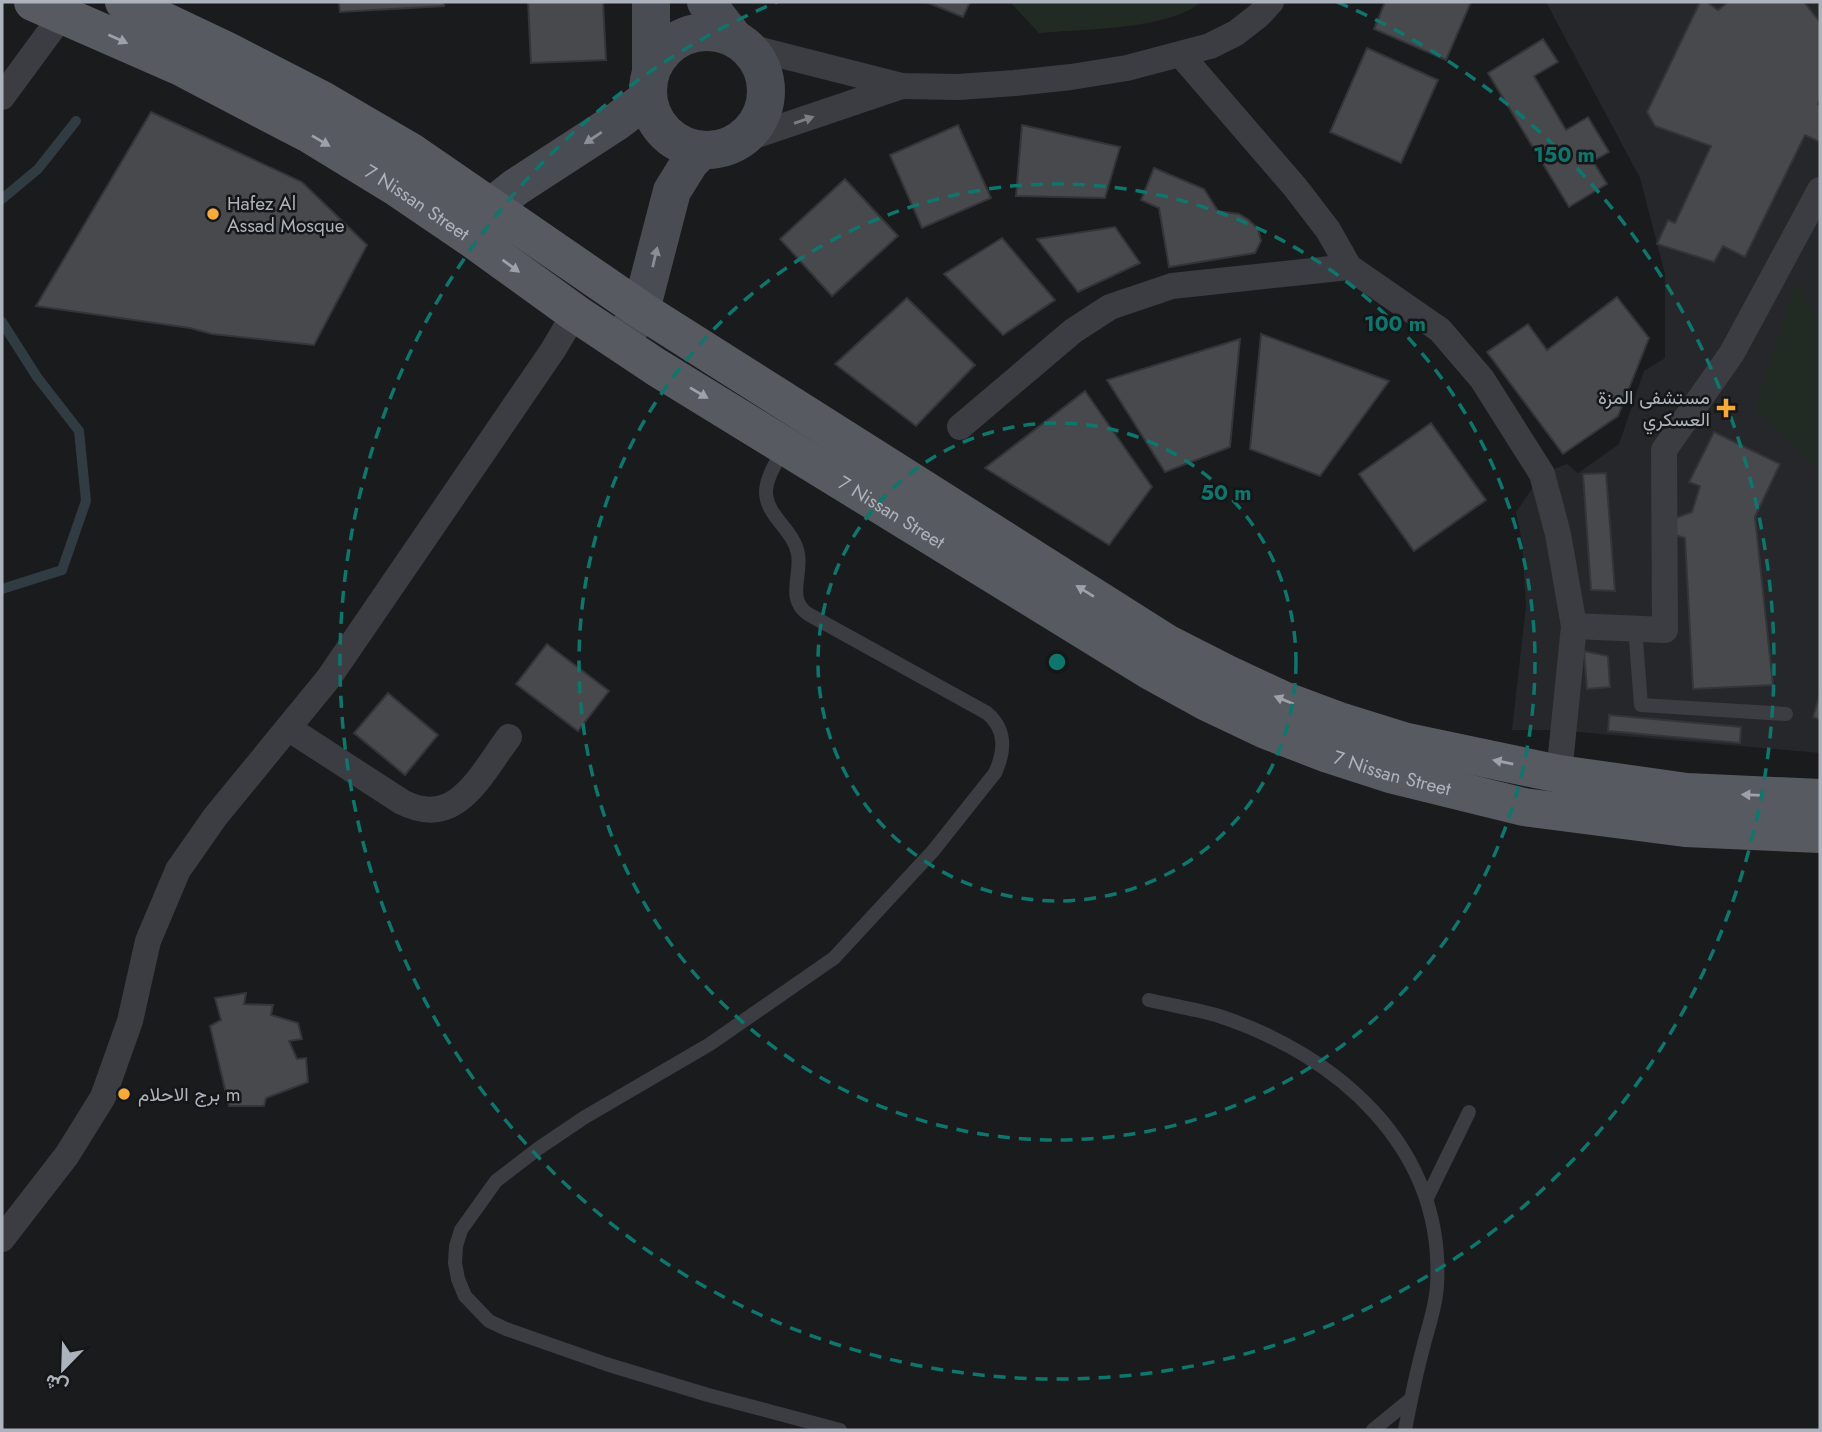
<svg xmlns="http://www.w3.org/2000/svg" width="1822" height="1432" viewBox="0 0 1822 1432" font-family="Jost,Vazirmatn,sans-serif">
	<rect width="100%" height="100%" fill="#1a1b1d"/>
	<path fill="#26272a" d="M 1546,2 L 1820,2 L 1820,753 L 1555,730 L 1512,730 L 1526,606 L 1522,542 L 1516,512 L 1542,474 L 1567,464 L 1578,473 L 1619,444 L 1644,371 L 1665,358 L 1665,274 L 1640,178 Z"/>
	<g fill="#222b23">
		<path d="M 1010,2 L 1201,2 C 1168,30 1083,29 1039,33 Z"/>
		<path d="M 1796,280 L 1820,323 L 1820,471 L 1755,408 Z"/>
	</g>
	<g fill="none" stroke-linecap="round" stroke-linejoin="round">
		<g stroke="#303b42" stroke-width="10">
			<path d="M 2,199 L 38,169 L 76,121"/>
			<path d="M 2,322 L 37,377 L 79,431 L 86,501 L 62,570 L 2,589"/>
		</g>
	</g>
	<g fill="#47494d" stroke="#343539" stroke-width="2">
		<path d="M 339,2 L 444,2 L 444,6 L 340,12 Z"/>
		<path d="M 528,2 L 603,2 L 606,60 L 531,63 Z"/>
		<path d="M 926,2 L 970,2 L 963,17 Z"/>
		<path d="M 1385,2 L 1471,2 L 1446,60 L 1374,29 Z"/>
		<path d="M 1700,2 L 1707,2 L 1718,10 L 1728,2 L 1804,2 L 1820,22 L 1820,99 L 1818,104 L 1820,105 L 1820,142 L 1805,135 L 1745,257 L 1723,246 L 1714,262 L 1657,244 L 1668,220 L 1675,223 L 1711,146 L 1655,126 L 1647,112 Z"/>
		<path d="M 1543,39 L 1558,62 L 1534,76 L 1566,130 L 1588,117 L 1609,152 L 1593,161 L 1607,184 L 1569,207 L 1488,73 Z"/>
		<path d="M 1367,48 L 1438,80 L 1401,163 L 1330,132 Z"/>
		<path d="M 151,112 L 302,182 L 367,245 L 314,345 L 212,334 L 190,328 L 36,306 Z"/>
		<path d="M 958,125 L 991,198 L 922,228 L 890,155 Z"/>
		<path d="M 1022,125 L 1120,147 L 1105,198 L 1016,196 Z"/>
		<path d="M 1154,168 L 1204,189 L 1218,211 L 1239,214 L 1249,220 L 1258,229 L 1261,241 L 1255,253 L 1169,267 L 1159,208 L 1141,200 Z"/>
		<path d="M 845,179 L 898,236 L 832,296 L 780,239 Z"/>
		<path d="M 1115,227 L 1140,263 L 1078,292 L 1037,239 Z"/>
		<path d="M 1002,238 L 1055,300 L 1003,335 L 944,274 Z"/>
		<path d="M 1617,297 L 1649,338 L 1618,416 L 1563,454 L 1487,352 L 1528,324 L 1547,350 Z"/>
		<path d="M 907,298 L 975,365 L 916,426 L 835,364 Z"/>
		<path d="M 1261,334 L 1389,381 L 1320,476 L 1250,449 Z"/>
		<path d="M 1240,339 L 1230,447 L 1165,472 L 1107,380 Z"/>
		<path d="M 1085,391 L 1152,487 L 1109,545 L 985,468 Z"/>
		<path d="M 1431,423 L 1486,500 L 1414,551 L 1359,474 Z"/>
		<path d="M 1714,432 L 1780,464 L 1755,517 L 1773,685 L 1693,689 L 1685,538 L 1675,535 L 1673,519 L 1692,512 L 1700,486 L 1689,482 Z"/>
		<path d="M 1606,473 L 1615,591 L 1591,590 L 1583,474 Z"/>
		<path d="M 547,644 L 609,691 L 578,731 L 516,684 Z"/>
		<path d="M 1584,651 L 1608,656 L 1610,687 L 1587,689 Z"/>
		<path d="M 388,693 L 438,735 L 405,775 L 354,733 Z"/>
		<path d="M 1820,694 L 1820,720 L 1813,717 Z"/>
		<path d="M 1609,715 L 1741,727 L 1740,743 L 1608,731 Z"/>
		<path d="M 246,993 L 244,1004 L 273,1005 L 271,1015 L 298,1023 L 302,1039 L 289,1041 L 297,1059 L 306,1058 L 308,1082 L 266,1098 L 264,1106 L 229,1106 L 210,1026 L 221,1020 L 215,998 Z"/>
	</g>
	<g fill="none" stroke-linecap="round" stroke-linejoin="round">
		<g stroke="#3b3d42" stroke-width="14">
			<path d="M 784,447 C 778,460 766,477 766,492 C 766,516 794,530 798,554 C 802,575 786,599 808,614 L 987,713 C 1007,730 1005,751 995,773 L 933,851 L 834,958 L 710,1044 L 585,1117 L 539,1148 L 496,1181 L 461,1230 L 456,1246 L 455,1263 L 458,1279 L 465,1296 L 489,1321 L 506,1329 L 606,1364 L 708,1395 L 840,1430"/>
			<path d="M 1635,628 L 1641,705 L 1786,714"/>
			<path d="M 1149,1000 C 1171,1005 1194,1009 1216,1015 C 1338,1054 1445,1148 1437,1285 C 1436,1308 1427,1330 1422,1352 C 1415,1378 1410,1404 1405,1430"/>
			<path d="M 1427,1198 L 1469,1112"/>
			<path d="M 1373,1430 L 1411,1399"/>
		</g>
		<g stroke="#3b3d42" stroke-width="26">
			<path d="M 745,46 L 902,86 L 958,87 L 1015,83 L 1071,77 L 1127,68 L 1210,46 L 1236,33 L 1259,15 L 1271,2"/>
			<path d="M 1181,55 L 1295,187 L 1328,230 L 1349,267 L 1440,330 L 1482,379 L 1542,474 L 1558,534 L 1574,626 L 1559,774"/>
			<path d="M 2,97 L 63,14"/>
			<path d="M 739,141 L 902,86"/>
			<path d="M 960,427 L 1073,331 L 1110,307 L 1172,286 L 1349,267"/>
			<path d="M 1574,626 L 1665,630 L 1664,450 L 1732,353 L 1820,190"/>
			<path d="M 288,728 L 402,802 C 457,830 480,775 509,737"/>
			<path d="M 2,1239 L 67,1155 L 103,1097 L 130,1021 L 148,941 L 178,870 L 215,817 L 328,679 L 553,350 L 575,313"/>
		</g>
		<g stroke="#494c52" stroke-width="38">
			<path d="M 706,2 L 734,38"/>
			<circle cx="707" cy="91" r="59"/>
			<path d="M 651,69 L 651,2"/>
			<path d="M 477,234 L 492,206 L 516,187 L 616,122 L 648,98"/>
			<path d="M 624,337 L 641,310 L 672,191 L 690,162 L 702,150"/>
		</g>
		<g stroke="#575a61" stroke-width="38">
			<path id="s1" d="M 33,2 L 179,66 L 311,135 L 396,187 L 474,240 L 575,313 L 656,367 L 1149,670 L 1207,702 L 1266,730 L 1328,754 L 1390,774 L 1524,807 L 1685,828 L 1820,834"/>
			<path d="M 124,2 L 227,51 L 322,100 L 411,152 L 641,310 L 1168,644 L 1225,673 L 1283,700 L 1342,722 L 1403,741 L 1559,774 L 1687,792 L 1820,798"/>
		</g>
	</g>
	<defs><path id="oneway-solid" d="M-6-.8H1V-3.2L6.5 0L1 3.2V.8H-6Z" transform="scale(1.75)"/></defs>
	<g fill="#9ca1aa">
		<use href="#oneway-solid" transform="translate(118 39) rotate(24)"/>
		<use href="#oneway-solid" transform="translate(321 141) rotate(31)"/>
		<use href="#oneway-solid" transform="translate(511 266) rotate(36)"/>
		<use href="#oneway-solid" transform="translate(699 393) rotate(31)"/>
		<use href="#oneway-solid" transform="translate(1085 591) rotate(-148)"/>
		<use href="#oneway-solid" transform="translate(1284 700) rotate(-158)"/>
		<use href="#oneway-solid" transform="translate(1503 762) rotate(-168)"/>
		<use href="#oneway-solid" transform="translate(1752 795) rotate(-178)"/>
	</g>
	<use fill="#7a7e85" href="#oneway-solid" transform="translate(804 120) rotate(-19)"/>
	<g fill="#8a8f97">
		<use href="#oneway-solid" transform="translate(593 138) rotate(146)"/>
		<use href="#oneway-solid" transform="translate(655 257) rotate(-77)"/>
	</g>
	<g fill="none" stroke="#0f766e" stroke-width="3.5" stroke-dasharray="12 9">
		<circle cx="1057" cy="662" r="239"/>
		<circle cx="1057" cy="662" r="478"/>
		<path d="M1337 2A717 717 0 1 1 777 2"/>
	</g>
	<g fill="#f5aa3b" stroke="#151618" stroke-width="2.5">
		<circle cx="213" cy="214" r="7"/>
		<path d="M1722.5 397.5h7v7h7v7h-7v7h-7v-7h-7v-7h7z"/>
		<circle cx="124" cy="1094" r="7"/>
	</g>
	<g text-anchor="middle" stroke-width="5" stroke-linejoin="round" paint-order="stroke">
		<g font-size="19" fill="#adb3bc" stroke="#151618">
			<text dy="7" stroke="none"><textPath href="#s1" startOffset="434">7 Nissan Street</textPath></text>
			<text dy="7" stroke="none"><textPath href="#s1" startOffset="1001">7 Nissan Street</textPath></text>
			<text dy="7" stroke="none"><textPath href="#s1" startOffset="1568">7 Nissan Street</textPath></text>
		</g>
		<g font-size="19" fill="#adb3bc" stroke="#151618" text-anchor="start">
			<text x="227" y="210">Hafez Al<tspan x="227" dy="22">Assad Mosque</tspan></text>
			<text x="1710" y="404" text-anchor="end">مستشفى المزة<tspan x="1710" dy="22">العسكري</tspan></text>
			<text x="138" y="1101">برج الاحلام m</text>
		</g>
	</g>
	<circle cx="1057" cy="662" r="10" fill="#0f766e" stroke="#151618" stroke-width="3.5"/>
	<g font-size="21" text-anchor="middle" font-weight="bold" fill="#0f766e" stroke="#151618" stroke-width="5" stroke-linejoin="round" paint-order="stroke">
		<text x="1564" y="162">150 m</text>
		<text x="1395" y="331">100 m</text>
		<text x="1226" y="500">50 m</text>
	</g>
	<rect width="1822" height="1432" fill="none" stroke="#adb3bc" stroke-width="7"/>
	<g transform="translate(63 1369) rotate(203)" stroke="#151618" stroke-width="5" paint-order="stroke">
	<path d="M0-5L12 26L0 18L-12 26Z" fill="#adb3bc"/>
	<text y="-10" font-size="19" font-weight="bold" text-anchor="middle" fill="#adb3bc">ش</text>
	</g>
</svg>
